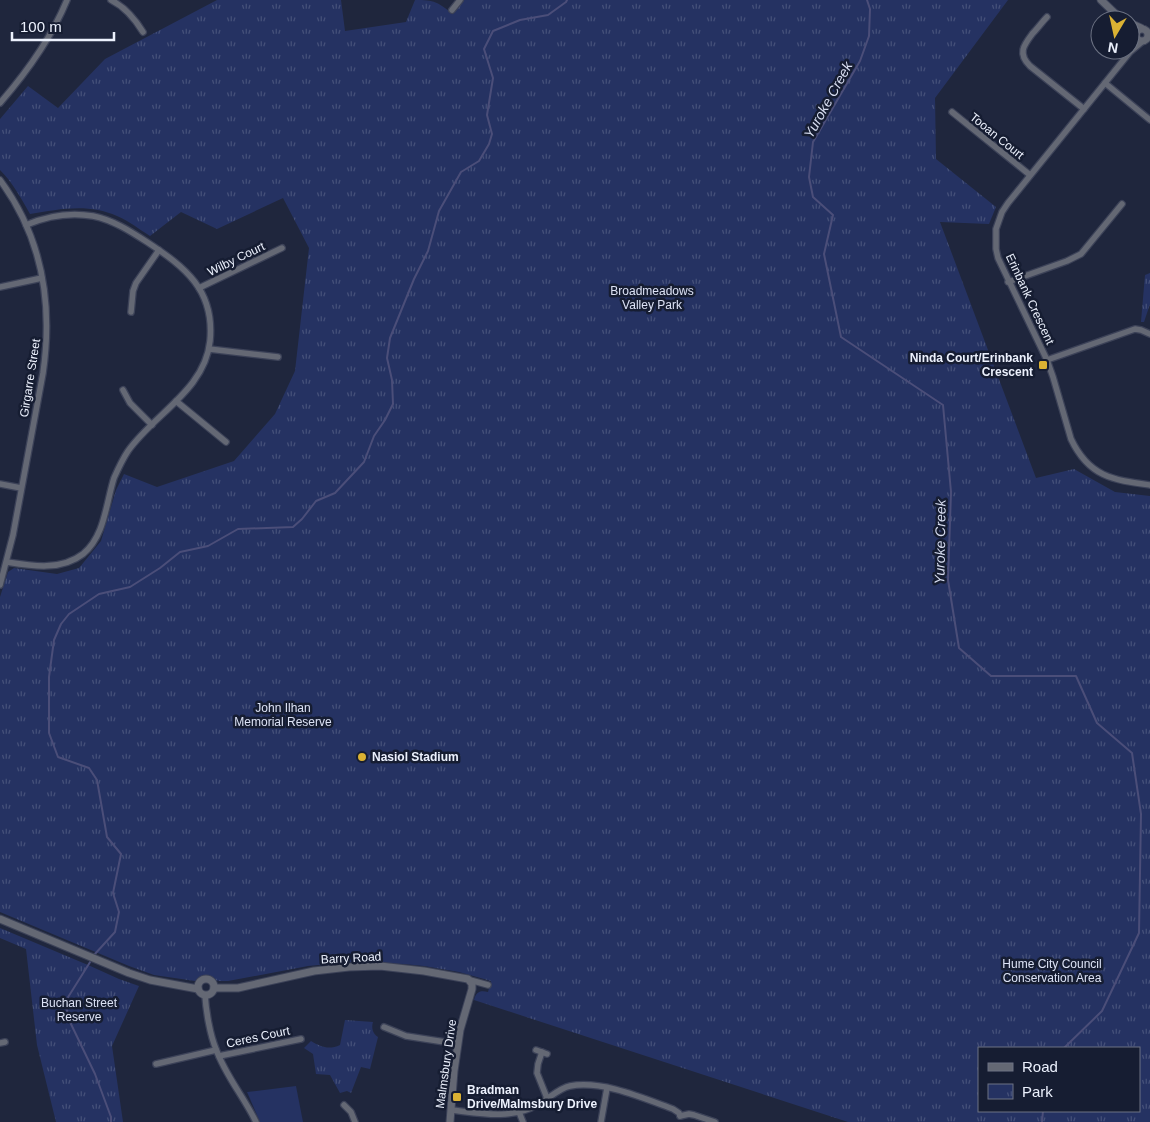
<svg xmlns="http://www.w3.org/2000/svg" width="1150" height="1122" viewBox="0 0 1150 1122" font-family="Arial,sans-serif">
	<defs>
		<pattern id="park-tufts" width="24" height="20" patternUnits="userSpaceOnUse" patternTransform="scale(1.25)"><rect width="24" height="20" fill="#253262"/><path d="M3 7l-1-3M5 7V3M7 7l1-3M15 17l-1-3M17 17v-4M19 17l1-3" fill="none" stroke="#455079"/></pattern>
	</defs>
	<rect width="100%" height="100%" fill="#1f263d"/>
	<path fill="#253262" d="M 296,1086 L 303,1122 L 260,1122 L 247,1092 Z"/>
	<g fill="url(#park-tufts)" fill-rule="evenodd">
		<path d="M 217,0 L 341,0 L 345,31 L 406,22 L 415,0 C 435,0 437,2 453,14 L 464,0 L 1008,0 L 935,98 L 936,159 L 996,207 L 989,224 L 940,222 L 1036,478 L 1074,469 L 1115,492 L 1150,496 L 1150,1122 L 848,1122 L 474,1000 C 476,992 480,990 488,992 L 491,981 L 459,972 L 424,966 L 404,964 L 350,962 L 308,966 L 228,981 C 223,981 218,981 214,980 C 204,975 205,974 195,981 L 154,975 L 129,966 L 0,912 L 0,597 L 8,572 L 14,568 L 57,574 L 79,568 L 101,541 L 116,490 L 124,474 L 157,487 L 234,461 L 275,414 L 295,371 L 309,248 L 283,198 L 217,229 L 181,212 L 150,236 C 139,229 129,221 117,216 C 89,203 59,209 30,214 C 21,198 13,183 0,170 L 0,119 L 28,86 L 58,108 L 105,59 ZM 979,1048 L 1139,1048 L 1139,1111 L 979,1111 Z"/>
		<path d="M 1150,273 L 1150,304 L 1144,322 L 1141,322 L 1145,275 Z"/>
		<path d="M 0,928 L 88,965 L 119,979 L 139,986 L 112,1046 L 123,1122 L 56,1122 L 37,1045 L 26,949 L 0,938 Z"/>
		<path d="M 345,1020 L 373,1022 C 371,1028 373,1034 378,1037 L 370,1069 L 361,1067 L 351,1093 L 347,1091 L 340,1093 L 330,1075 L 316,1074 L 313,1054 L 304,1048 L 311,1041 C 321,1047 329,1050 340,1045 Z"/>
	</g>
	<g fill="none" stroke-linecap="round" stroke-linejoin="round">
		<g stroke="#4b4e79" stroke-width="2">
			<path d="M 867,0 L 870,9 L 869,36 L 860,61 L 813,142 L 809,177 L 813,197 L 833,215 L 824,254 L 841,337 L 943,405 L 951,492 L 948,580 L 959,648 L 991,676 L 1076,676 L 1097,723 L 1132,753 L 1141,814 L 1139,933 L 1102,1011 L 1064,1048"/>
			<path d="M 94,955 L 115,932 L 119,912 L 113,893 L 121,854 L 107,837 L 97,780 L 89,768 L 58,757 L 49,733 L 49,677 L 54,640 L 61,624 L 69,614 L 99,594 L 130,587 L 160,568 L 180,552 L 208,546 L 238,529 L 293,527 L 302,519 L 316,501 L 335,493 L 364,462 L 374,436 L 385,420 L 393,404 L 392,380 L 387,358 L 390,338 L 414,279 L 428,251 L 439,211 L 461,172 L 479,161 L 489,144 L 492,134 L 487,115 L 493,78 L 484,49 L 493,31 L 520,20 L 548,15 L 566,2 L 567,0"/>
			<path d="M 92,959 L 65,1002 L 70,1022 L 95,1074 L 111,1117 L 111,1122"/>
			<path d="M 1042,1122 L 1043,1111"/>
		</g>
		<defs>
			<g id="minor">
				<path d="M 111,0 C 125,7 135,19 143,32"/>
				<path d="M 452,10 L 460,0"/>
				<path d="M 1047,17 C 1042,22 1038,28 1033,33 C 1024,45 1017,53 1030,66 L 1084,109"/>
				<path d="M 1143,41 L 1130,52 L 1008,203 L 1002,212 L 996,229 L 996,249 L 998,258 L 1047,360 L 1053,377 L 1071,439 C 1089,477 1113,480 1150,485"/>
				<path d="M 1131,50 L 1136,37"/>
				<path d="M 1105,83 L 1150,120"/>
				<path d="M 0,103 C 27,72 51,39 67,0"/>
				<path d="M 952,112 L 1030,175"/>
				<path d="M 0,180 C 42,237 53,304 43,373 L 13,535 L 0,585"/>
				<path d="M 1008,282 L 1067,261 L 1081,254 L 1122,204"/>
				<path d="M 0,287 L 42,278"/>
				<path d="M 199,288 L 282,248"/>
				<path d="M 131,312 L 133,291 L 136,283 L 159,250"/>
				<path d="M 209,349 L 278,357"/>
				<path d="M 1047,360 L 1135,329 L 1141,330 L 1150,334"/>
				<path d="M 123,390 L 130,403 L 152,425"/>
				<path d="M 176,401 L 226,442"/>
				<path d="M 0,484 L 21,488"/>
				<path d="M 7,562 C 32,566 61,571 83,554 C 105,536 106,503 114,478 C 118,469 122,460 128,451 C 154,414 205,390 210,341 C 215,290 185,267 147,242 C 130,231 113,220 93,216 C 70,212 47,216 26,225"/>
				<path d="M 470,980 L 488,985"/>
				<path d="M 205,995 C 206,1011 210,1035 216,1049 C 225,1075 244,1097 256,1122"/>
				<path d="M 384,1027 L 406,1036 L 458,1044"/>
				<path d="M 0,1043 L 5,1042"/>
				<path d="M 536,1050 L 547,1054"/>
				<path d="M 542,1052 L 538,1064 L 537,1073 L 547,1098"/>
				<path d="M 219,1056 L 301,1039"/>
				<path d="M 156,1064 L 216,1050"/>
				<path d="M 344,1105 L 351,1112 L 355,1122"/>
				<path d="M 451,1110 C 479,1113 510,1120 537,1105 C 547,1100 559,1088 570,1086 C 602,1080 643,1098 673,1109 L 679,1113 L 680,1116"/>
				<path d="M 519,1112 L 523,1122"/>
				<path d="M 680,1116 L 689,1114 L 694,1115 L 715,1122"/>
				<path d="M 601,1122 L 607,1088"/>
			</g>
			<g id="tertiary">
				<path d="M 1101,0 L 1122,20"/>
				<path d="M 1130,23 L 1141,28"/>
				<circle cx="1142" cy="35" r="6"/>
				<path d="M 0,919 L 129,973 L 150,980 L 198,989"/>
				<circle cx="206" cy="987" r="8"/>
				<path d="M 214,988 L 238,988 L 314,971 L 349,967 L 380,966 L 424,971 L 468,979 L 472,984 L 472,989 L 460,1030 L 454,1071 L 450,1122"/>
			</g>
		</defs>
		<use href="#minor" stroke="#3c4258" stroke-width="8"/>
		<use href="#tertiary" stroke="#3c4258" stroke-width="9"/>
		<use href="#minor" stroke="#646874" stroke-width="5.5"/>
		<use href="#tertiary" stroke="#646874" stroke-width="7"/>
	</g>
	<g fill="#dbb233" stroke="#161d32" stroke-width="2">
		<rect x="1038" y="360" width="10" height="10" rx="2.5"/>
		<circle cx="362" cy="757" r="5"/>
		<rect x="452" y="1092" width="10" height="10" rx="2.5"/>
	</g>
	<g text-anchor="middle" stroke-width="5" stroke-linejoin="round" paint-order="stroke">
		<g font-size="12" fill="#ecf1fd" stroke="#161d32">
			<text transform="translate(997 136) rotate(39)" y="4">Tooan Court</text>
			<text transform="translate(236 259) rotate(-26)" y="4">Wilby Court</text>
			<text transform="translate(1030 299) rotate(65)" y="4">Erinbank Crescent</text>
			<text transform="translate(30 378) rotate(-81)" y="4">Girgarre Street</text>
			<text transform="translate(351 958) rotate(-3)" y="4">Barry Road</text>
			<text transform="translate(258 1037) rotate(-12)" y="4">Ceres Court</text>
			<text transform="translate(446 1064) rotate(-82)" y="4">Malmsbury Drive</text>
		</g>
		<g font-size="12" fill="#dce2f5" stroke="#161d32">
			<text x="652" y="295">Broadmeadows<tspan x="652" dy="14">Valley Park</tspan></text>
			<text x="283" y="712">John Ilhan<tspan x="283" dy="14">Memorial Reserve</tspan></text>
			<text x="1052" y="968">Hume City Council<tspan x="1052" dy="14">Conservation Area</tspan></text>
			<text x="79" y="1007">Buchan Street<tspan x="79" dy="14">Reserve</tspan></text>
		</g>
		<g font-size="12" font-weight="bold" fill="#ecf1fd" stroke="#161d32" text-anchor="start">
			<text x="1033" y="362" text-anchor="end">Ninda Court/Erinbank<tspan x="1033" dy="14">Crescent</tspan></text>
			<text x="372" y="761">Nasiol Stadium</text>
			<text x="467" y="1094">Bradman<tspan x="467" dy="14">Drive/Malmsbury Drive</tspan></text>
		</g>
		<g font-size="14" font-style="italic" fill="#d7ddf0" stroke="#161d32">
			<text transform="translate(828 100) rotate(-61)" y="5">Yuroke Creek</text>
			<text transform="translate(940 542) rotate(-89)" y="5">Yuroke Creek</text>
		</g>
	</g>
	<rect x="978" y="1047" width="162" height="65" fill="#161d32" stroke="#6c7283"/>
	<rect x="988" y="1063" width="25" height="8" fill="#646874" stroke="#6c7283"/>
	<text x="1022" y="1072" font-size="15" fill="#ecf1fd">Road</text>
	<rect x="988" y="1084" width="25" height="15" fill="url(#park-tufts)" stroke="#6c7283"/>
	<text x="1022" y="1097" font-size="15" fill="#ecf1fd">Park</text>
	<g transform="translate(1115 35) rotate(189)"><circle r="24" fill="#161d32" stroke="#6c7283"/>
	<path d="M0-4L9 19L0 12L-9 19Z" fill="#dbb233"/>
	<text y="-8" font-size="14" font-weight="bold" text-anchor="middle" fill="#ecf1fd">N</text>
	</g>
	<path d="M12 32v8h102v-8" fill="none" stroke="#ecf1fd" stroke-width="2.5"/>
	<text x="20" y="32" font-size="15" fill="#ecf1fd" stroke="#161d32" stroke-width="4" paint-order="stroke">100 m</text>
</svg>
